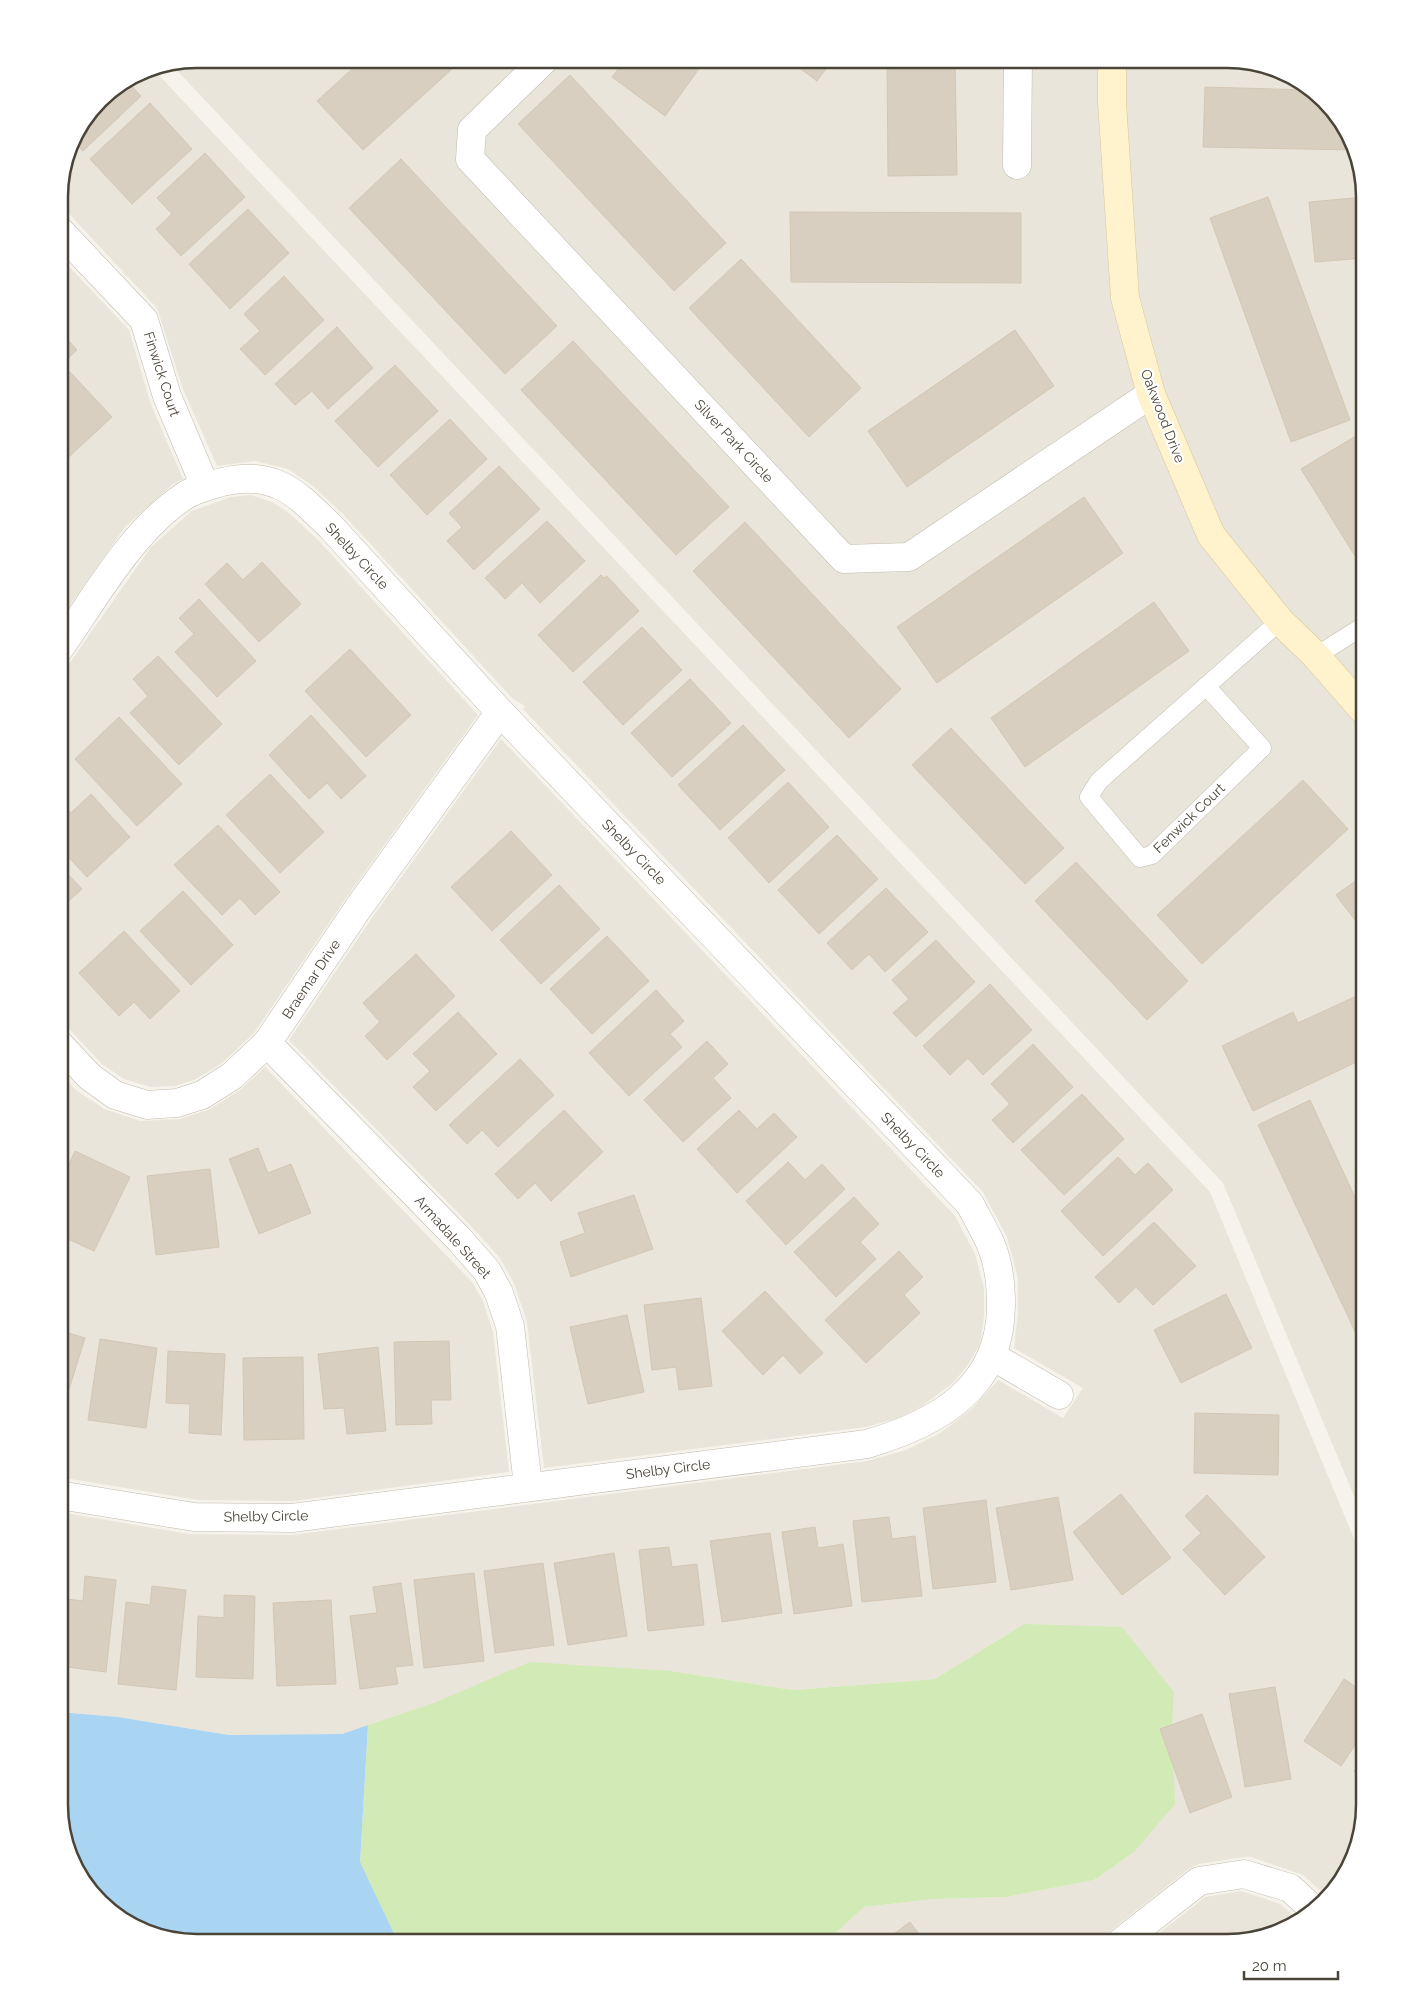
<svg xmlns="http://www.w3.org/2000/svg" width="1424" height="2001" viewBox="0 0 1424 2001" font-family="Raleway,sans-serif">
	<rect width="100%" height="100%" fill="#f6f3ec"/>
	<g fill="#eae5da">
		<path d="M 196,59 L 1236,59 L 1297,77 L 1347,127 L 1365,196 L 1365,1522 L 1223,1183 L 171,64 Z"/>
		<path d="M 152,68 L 1210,1192 L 1365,1565 L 1365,1805 L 1347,1874 L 1325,1895 L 1303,1875 L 1251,1857 L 1244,1857 L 1199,1864 L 1190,1868 L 1096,1942 L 826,1942 L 864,1907 L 933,1899 L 1006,1897 L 1094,1880 L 1134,1852 L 1172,1731 L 1174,1692 L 1024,1624 L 935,1679 L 793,1690 L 671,1671 L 436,1702 L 342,1734 L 229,1735 L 118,1717 L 59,1712 L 59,1512 L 189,1534 L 292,1535 L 867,1461 L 906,1450 L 939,1434 L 973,1408 L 998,1380 L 1063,1418 L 1083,1388 L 1014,1348 L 1018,1313 L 1018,1278 L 1007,1237 L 983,1192 L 523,709 L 525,706 L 512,698 L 343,514 L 313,486 L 288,469 L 255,461 L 217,466 L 183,389 L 157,308 L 59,203 L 59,187 L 73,135 L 105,93 L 144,69 Z"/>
		<path d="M 59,256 L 129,330 L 151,405 L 183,479 L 173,484 L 125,527 L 59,621 Z"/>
		<path d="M 251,495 L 272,502 L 289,513 L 318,540 L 478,715 L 346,898 L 254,1033 L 222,1063 L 196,1079 L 175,1086 L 151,1087 L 124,1079 L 102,1064 L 59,1018 L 59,678 L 151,547 L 192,511 L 231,497 Z"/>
		<path d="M 501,739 L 955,1216 L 975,1254 L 984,1288 L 984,1316 L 980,1344 L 968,1365 L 953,1383 L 922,1406 L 898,1418 L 866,1427 L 544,1468 L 527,1322 L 514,1283 L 500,1258 L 472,1227 L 289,1040 L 374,915 Z"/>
		<path d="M 265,1067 L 472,1282 L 483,1301 L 493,1332 L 509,1472 L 293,1501 L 198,1500 L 59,1477 L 59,1071 L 76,1090 L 104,1109 L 140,1121 L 180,1119 L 210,1109 L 240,1090 Z"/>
		<path d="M 1241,1891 L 1280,1904 L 1300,1921 L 1297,1924 L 1228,1942 L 1148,1942 L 1205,1897 Z"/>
	</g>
	<path fill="#d2eab5" d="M 1024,1624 L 1122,1627 L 1174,1692 L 1172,1731 L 1175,1804 L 1134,1852 L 1094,1880 L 1006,1897 L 933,1899 L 864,1907 L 826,1942 L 398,1942 L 360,1863 L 368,1725 L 436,1702 L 530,1662 L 671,1671 L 793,1690 L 935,1679 Z"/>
	<path fill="#a9d4f2" d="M 59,1712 L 118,1717 L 229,1735 L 342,1734 L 368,1725 L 360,1862 L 398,1942 L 188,1942 L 127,1924 L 77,1874 L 59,1805 Z"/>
	<g fill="#d8cfc1" stroke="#d3c7b4">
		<path d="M 363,59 L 463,59 L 363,150 L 317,101 Z"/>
		<path d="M 626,59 L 706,59 L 665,116 L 612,77 Z"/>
		<path d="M 787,59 L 833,59 L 817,81 Z"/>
		<path d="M 887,59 L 955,59 L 957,175 L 888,176 Z"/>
		<path d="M 1206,59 L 1236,59 L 1261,66 L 1206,64 Z"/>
		<path d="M 570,75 L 726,243 L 674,291 L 518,124 Z"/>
		<path d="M 126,80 L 141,96 L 83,151 L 72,139 L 73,135 L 105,93 Z"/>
		<path d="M 1205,87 L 1309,90 L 1347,127 L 1353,150 L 1203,147 Z"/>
		<path d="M 150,103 L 192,149 L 132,204 L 90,159 Z"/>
		<path d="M 205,153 L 245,197 L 181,256 L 156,229 L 172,214 L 157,198 Z"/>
		<path d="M 401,159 L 557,326 L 505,374 L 349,208 Z"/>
		<path d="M 1268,197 L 1350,420 L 1291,442 L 1210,218 Z"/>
		<path d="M 1365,197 L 1365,258 L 1315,262 L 1309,202 Z"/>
		<path d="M 248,209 L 289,253 L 230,309 L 189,264 Z"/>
		<path d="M 790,212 L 1021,213 L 1021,283 L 791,282 Z"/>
		<path d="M 741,259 L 861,388 L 809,437 L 689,308 Z"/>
		<path d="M 284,276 L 324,320 L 265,375 L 240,349 L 260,331 L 244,314 Z"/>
		<path d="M 337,327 L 373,368 L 328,409 L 312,391 L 295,405 L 275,384 Z"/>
		<path d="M 59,330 L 77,350 L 59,367 Z"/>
		<path d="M 1015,330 L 1054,386 L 907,487 L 868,431 Z"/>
		<path d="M 573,341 L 729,507 L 676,555 L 521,390 Z"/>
		<path d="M 395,365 L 438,411 L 378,467 L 335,421 Z"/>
		<path d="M 70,372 L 112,417 L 59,466 L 59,382 Z"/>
		<path d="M 450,419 L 487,459 L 427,515 L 390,475 Z"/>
		<path d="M 1359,434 L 1365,445 L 1365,572 L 1301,469 Z"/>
		<path d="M 499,466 L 540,509 L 474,570 L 447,541 L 462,527 L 449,513 Z"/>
		<path d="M 1084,497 L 1123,553 L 937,683 L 897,627 Z"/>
		<path d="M 547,521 L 585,561 L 540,603 L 522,583 L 505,599 L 485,578 Z"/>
		<path d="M 745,522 L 901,689 L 849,738 L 693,571 Z"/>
		<path d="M 262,562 L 301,604 L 259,642 L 205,584 L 227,563 L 243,580 Z"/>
		<path d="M 601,575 L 604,578 L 607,576 L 639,611 L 573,672 L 538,635 Z"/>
		<path d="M 199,599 L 256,661 L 217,697 L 175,652 L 194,634 L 179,618 Z"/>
		<path d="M 1154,602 L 1189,651 L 1025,767 L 991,718 Z"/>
		<path d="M 642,627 L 682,670 L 623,725 L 583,682 Z"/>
		<path d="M 350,649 L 411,715 L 366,757 L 305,691 Z"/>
		<path d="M 158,656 L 222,724 L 179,765 L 130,713 L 148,696 L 133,679 Z"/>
		<path d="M 690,679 L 731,723 L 672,777 L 631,733 Z"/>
		<path d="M 311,715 L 366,776 L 341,799 L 327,783 L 309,799 L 269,755 Z"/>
		<path d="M 119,717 L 182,784 L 137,826 L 75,759 Z"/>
		<path d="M 743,725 L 785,770 L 720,830 L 678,785 Z"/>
		<path d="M 951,728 L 1064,848 L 1025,884 L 912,765 Z"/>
		<path d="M 270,774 L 324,832 L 280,873 L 226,815 Z"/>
		<path d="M 1303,780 L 1348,829 L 1202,964 L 1157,915 Z"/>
		<path d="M 788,782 L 829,827 L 769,883 L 728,838 Z"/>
		<path d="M 91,794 L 130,837 L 87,877 L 59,847 L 59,800 L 71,813 Z"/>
		<path d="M 218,825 L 280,892 L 255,915 L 240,898 L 222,915 L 174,865 Z"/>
		<path d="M 511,831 L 552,875 L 492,931 L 451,887 Z"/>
		<path d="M 837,835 L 878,879 L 819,934 L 778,890 Z"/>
		<path d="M 1076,862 L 1188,981 L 1147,1020 L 1035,901 Z"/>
		<path d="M 59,865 L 82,889 L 59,910 Z"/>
		<path d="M 1365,874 L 1365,913 L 1355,920 L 1336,895 Z"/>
		<path d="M 559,885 L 600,929 L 541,984 L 500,940 Z"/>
		<path d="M 886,888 L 928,932 L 885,972 L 869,954 L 852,970 L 827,943 Z"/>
		<path d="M 183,891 L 233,945 L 191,985 L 140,931 Z"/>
		<path d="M 124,931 L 180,991 L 150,1019 L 134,1002 L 119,1016 L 79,973 Z"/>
		<path d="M 607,936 L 649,981 L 592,1034 L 550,989 Z"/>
		<path d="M 936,940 L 975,982 L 916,1037 L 893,1013 L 909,999 L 892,980 Z"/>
		<path d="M 416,954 L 455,996 L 387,1060 L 365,1036 L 380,1022 L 363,1003 Z"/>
		<path d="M 990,984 L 1032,1030 L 983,1075 L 968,1058 L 950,1075 L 923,1046 Z"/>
		<path d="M 656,990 L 684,1021 L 670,1034 L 682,1047 L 629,1096 L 589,1053 Z"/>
		<path d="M 1365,992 L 1365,1058 L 1253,1111 L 1222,1046 L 1293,1012 L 1298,1023 Z"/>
		<path d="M 458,1012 L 497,1054 L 436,1111 L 413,1087 L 430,1071 L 413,1054 Z"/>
		<path d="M 707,1041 L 728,1064 L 713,1078 L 731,1098 L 683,1142 L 644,1100 Z"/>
		<path d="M 1033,1044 L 1073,1087 L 1013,1143 L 992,1120 L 1010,1104 L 991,1084 Z"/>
		<path d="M 520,1059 L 554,1095 L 498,1147 L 482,1130 L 467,1144 L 449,1125 Z"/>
		<path d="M 1082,1094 L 1124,1139 L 1064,1195 L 1021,1150 Z"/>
		<path d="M 1310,1100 L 1365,1219 L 1365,1337 L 1359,1340 L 1258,1125 Z"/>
		<path d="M 564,1110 L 603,1152 L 551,1201 L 535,1183 L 518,1199 L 495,1174 Z"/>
		<path d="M 739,1110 L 757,1129 L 774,1113 L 797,1137 L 737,1193 L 697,1149 Z"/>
		<path d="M 258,1148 L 268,1173 L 291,1164 L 311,1213 L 259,1234 L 229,1159 Z"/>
		<path d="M 75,1151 L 130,1177 L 94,1251 L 59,1235 L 59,1186 Z"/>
		<path d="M 1118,1157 L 1135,1175 L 1148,1163 L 1173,1190 L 1103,1256 L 1061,1211 Z"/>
		<path d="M 788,1162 L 805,1180 L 822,1164 L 845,1189 L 786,1245 L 746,1201 Z"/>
		<path d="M 210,1169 L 219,1247 L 156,1255 L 147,1176 Z"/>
		<path d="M 634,1195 L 653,1249 L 571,1277 L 560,1242 L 585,1233 L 578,1213 Z"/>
		<path d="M 854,1197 L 879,1224 L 860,1242 L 876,1259 L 836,1297 L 794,1252 Z"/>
		<path d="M 1154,1222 L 1196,1266 L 1153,1305 L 1136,1287 L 1119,1303 L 1095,1277 Z"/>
		<path d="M 899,1251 L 923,1277 L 904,1295 L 920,1313 L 866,1363 L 825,1320 Z"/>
		<path d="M 765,1291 L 823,1353 L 800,1374 L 783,1355 L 763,1375 L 722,1331 Z"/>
		<path d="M 1226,1294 L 1252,1348 L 1181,1383 L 1154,1330 Z"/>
		<path d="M 701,1298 L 712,1386 L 679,1390 L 676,1367 L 652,1370 L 644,1305 Z"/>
		<path d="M 627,1315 L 644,1392 L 588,1404 L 570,1327 Z"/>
		<path d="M 59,1330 L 85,1338 L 61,1415 L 59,1415 Z"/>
		<path d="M 100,1339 L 157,1348 L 146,1428 L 88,1420 Z"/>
		<path d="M 449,1341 L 451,1400 L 431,1400 L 432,1424 L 396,1425 L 394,1342 Z"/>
		<path d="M 378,1347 L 386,1431 L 347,1434 L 344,1408 L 324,1409 L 318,1354 Z"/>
		<path d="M 168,1351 L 225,1354 L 221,1435 L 189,1433 L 190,1404 L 166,1403 Z"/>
		<path d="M 303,1357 L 304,1439 L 244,1440 L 243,1358 Z"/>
		<path d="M 1195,1413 L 1279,1415 L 1278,1475 L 1194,1473 Z"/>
		<path d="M 1121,1494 L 1171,1558 L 1122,1595 L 1073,1532 Z"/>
		<path d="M 1207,1495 L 1265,1557 L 1225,1595 L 1183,1550 L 1201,1533 L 1185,1516 Z"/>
		<path d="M 1058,1497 L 1073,1580 L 1011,1590 L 996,1508 Z"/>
		<path d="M 986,1500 L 996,1582 L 933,1589 L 923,1508 Z"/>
		<path d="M 889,1517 L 892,1539 L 915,1536 L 922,1596 L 862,1602 L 853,1521 Z"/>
		<path d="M 815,1527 L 818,1548 L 843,1544 L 852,1606 L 794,1614 L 782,1532 Z"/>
		<path d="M 770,1533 L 782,1613 L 722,1622 L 710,1541 Z"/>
		<path d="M 669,1547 L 672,1567 L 697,1564 L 704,1625 L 648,1631 L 639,1550 Z"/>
		<path d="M 614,1553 L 627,1636 L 568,1645 L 554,1563 Z"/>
		<path d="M 543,1563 L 554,1645 L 495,1653 L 484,1571 Z"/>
		<path d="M 474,1573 L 484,1661 L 424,1668 L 414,1580 Z"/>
		<path d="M 85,1576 L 116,1580 L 106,1672 L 59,1666 L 59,1598 L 83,1601 Z"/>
		<path d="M 401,1583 L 413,1665 L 395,1667 L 398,1684 L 360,1689 L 350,1616 L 377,1613 L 373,1587 Z"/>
		<path d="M 152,1586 L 186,1590 L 176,1690 L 118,1684 L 126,1602 L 150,1605 Z"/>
		<path d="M 224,1595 L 255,1596 L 253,1679 L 196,1677 L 198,1616 L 224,1618 Z"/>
		<path d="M 331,1600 L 336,1684 L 277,1686 L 273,1603 Z"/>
		<path d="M 1344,1679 L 1365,1693 L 1365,1730 L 1341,1766 L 1304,1741 Z"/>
		<path d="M 1275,1687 L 1291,1779 L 1245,1787 L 1229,1694 Z"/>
		<path d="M 1202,1714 L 1232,1797 L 1190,1813 L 1160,1729 Z"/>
		<path d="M 1365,1761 L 1365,1784 L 1354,1771 Z"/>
		<path d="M 910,1922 L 925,1942 L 883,1942 Z"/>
	</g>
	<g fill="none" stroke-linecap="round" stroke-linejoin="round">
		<defs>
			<g id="lane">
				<path d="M 1316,656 L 1365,625"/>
				<path d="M 1206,686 L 1262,748 L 1152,855 L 1140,858 L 1089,797 L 1099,781 L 1280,621"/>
			</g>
			<g id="street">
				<path d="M 545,59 L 472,130 L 470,159 L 844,559 L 909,557 L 1151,394"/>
				<path d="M 1017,165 L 1018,59"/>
				<path d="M 59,230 L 144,320 L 167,396 L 205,486"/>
				<path d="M 267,1043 L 459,1239 L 487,1271 L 499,1293 L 510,1326 L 528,1486"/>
				<path d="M 59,1044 L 90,1077 L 115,1095 L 147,1105 L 177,1103 L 202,1095 L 232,1076 L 267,1043 L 359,907 L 500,712"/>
				<path d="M 992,1356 L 1059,1395"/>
				<path d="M 59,1495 L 194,1517 L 292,1518 L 867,1444 C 938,1423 1001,1388 1001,1305 C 1001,1285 999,1264 991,1245 C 985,1231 977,1218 970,1204 L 500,712 L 331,527 C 315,512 300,495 281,486 C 262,477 242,477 222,482 C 209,486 194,489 183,497 C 131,532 95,598 59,649"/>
				<path d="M 1121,1942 L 1199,1881 L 1244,1874 L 1290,1888 L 1312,1908"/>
			</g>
			<path id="secondary" d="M 1112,59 L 1112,102 L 1125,298 L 1151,394 L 1211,535 L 1280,621 L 1316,656 L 1365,712"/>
		</defs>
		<use href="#lane" stroke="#c2bbae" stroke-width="19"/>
		<use href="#street" stroke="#c2bbae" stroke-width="29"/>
		<use href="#secondary" stroke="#d6c79b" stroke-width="29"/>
		<use href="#lane" stroke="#fff" stroke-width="18"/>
		<use href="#street" stroke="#fff" stroke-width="28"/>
		<use href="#secondary" stroke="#fff3cd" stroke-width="28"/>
	</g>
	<g text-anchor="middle" stroke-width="4.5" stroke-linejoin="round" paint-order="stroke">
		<g font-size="14" fill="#4b4439" stroke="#fff">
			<text transform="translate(162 374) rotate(72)" y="5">Finwick Court</text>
			<text transform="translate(1163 416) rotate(69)" y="5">Oakwood Drive</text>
			<text transform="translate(734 441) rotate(47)" y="5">Silver Park Circle</text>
			<text transform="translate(357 556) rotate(47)" y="5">Shelby Circle</text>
			<text transform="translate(1189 818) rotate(-44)" y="5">Fenwick Court</text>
			<text transform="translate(634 852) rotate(46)" y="5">Shelby Circle</text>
			<text transform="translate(311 979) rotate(-56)" y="5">Braemar Drive</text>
			<text transform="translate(913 1145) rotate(46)" y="5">Shelby Circle</text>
			<text transform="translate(453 1237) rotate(48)" y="5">Armadale Street</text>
			<text transform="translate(668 1469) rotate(-7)" y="5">Shelby Circle</text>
			<text transform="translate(266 1516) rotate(-1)" y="5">Shelby Circle</text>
		</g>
	</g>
	<path d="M0 0H1424V2001H0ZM197 68H1227A129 129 0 0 1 1356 197V1805A129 129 0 0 1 1227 1934H197A129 129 0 0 1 68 1805V197A129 129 0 0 1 197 68Z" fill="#fff" fill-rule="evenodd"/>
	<path fill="none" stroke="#4b4439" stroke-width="2.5" d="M197 68H1227A129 129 0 0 1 1356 197V1805A129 129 0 0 1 1227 1934H197A129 129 0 0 1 68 1805V197A129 129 0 0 1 197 68Z"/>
	<path d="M1244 1971v8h94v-8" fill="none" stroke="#4b4439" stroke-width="2.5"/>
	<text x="1252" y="1971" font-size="15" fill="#4b4439" stroke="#ffffff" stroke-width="4" paint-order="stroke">20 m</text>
</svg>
